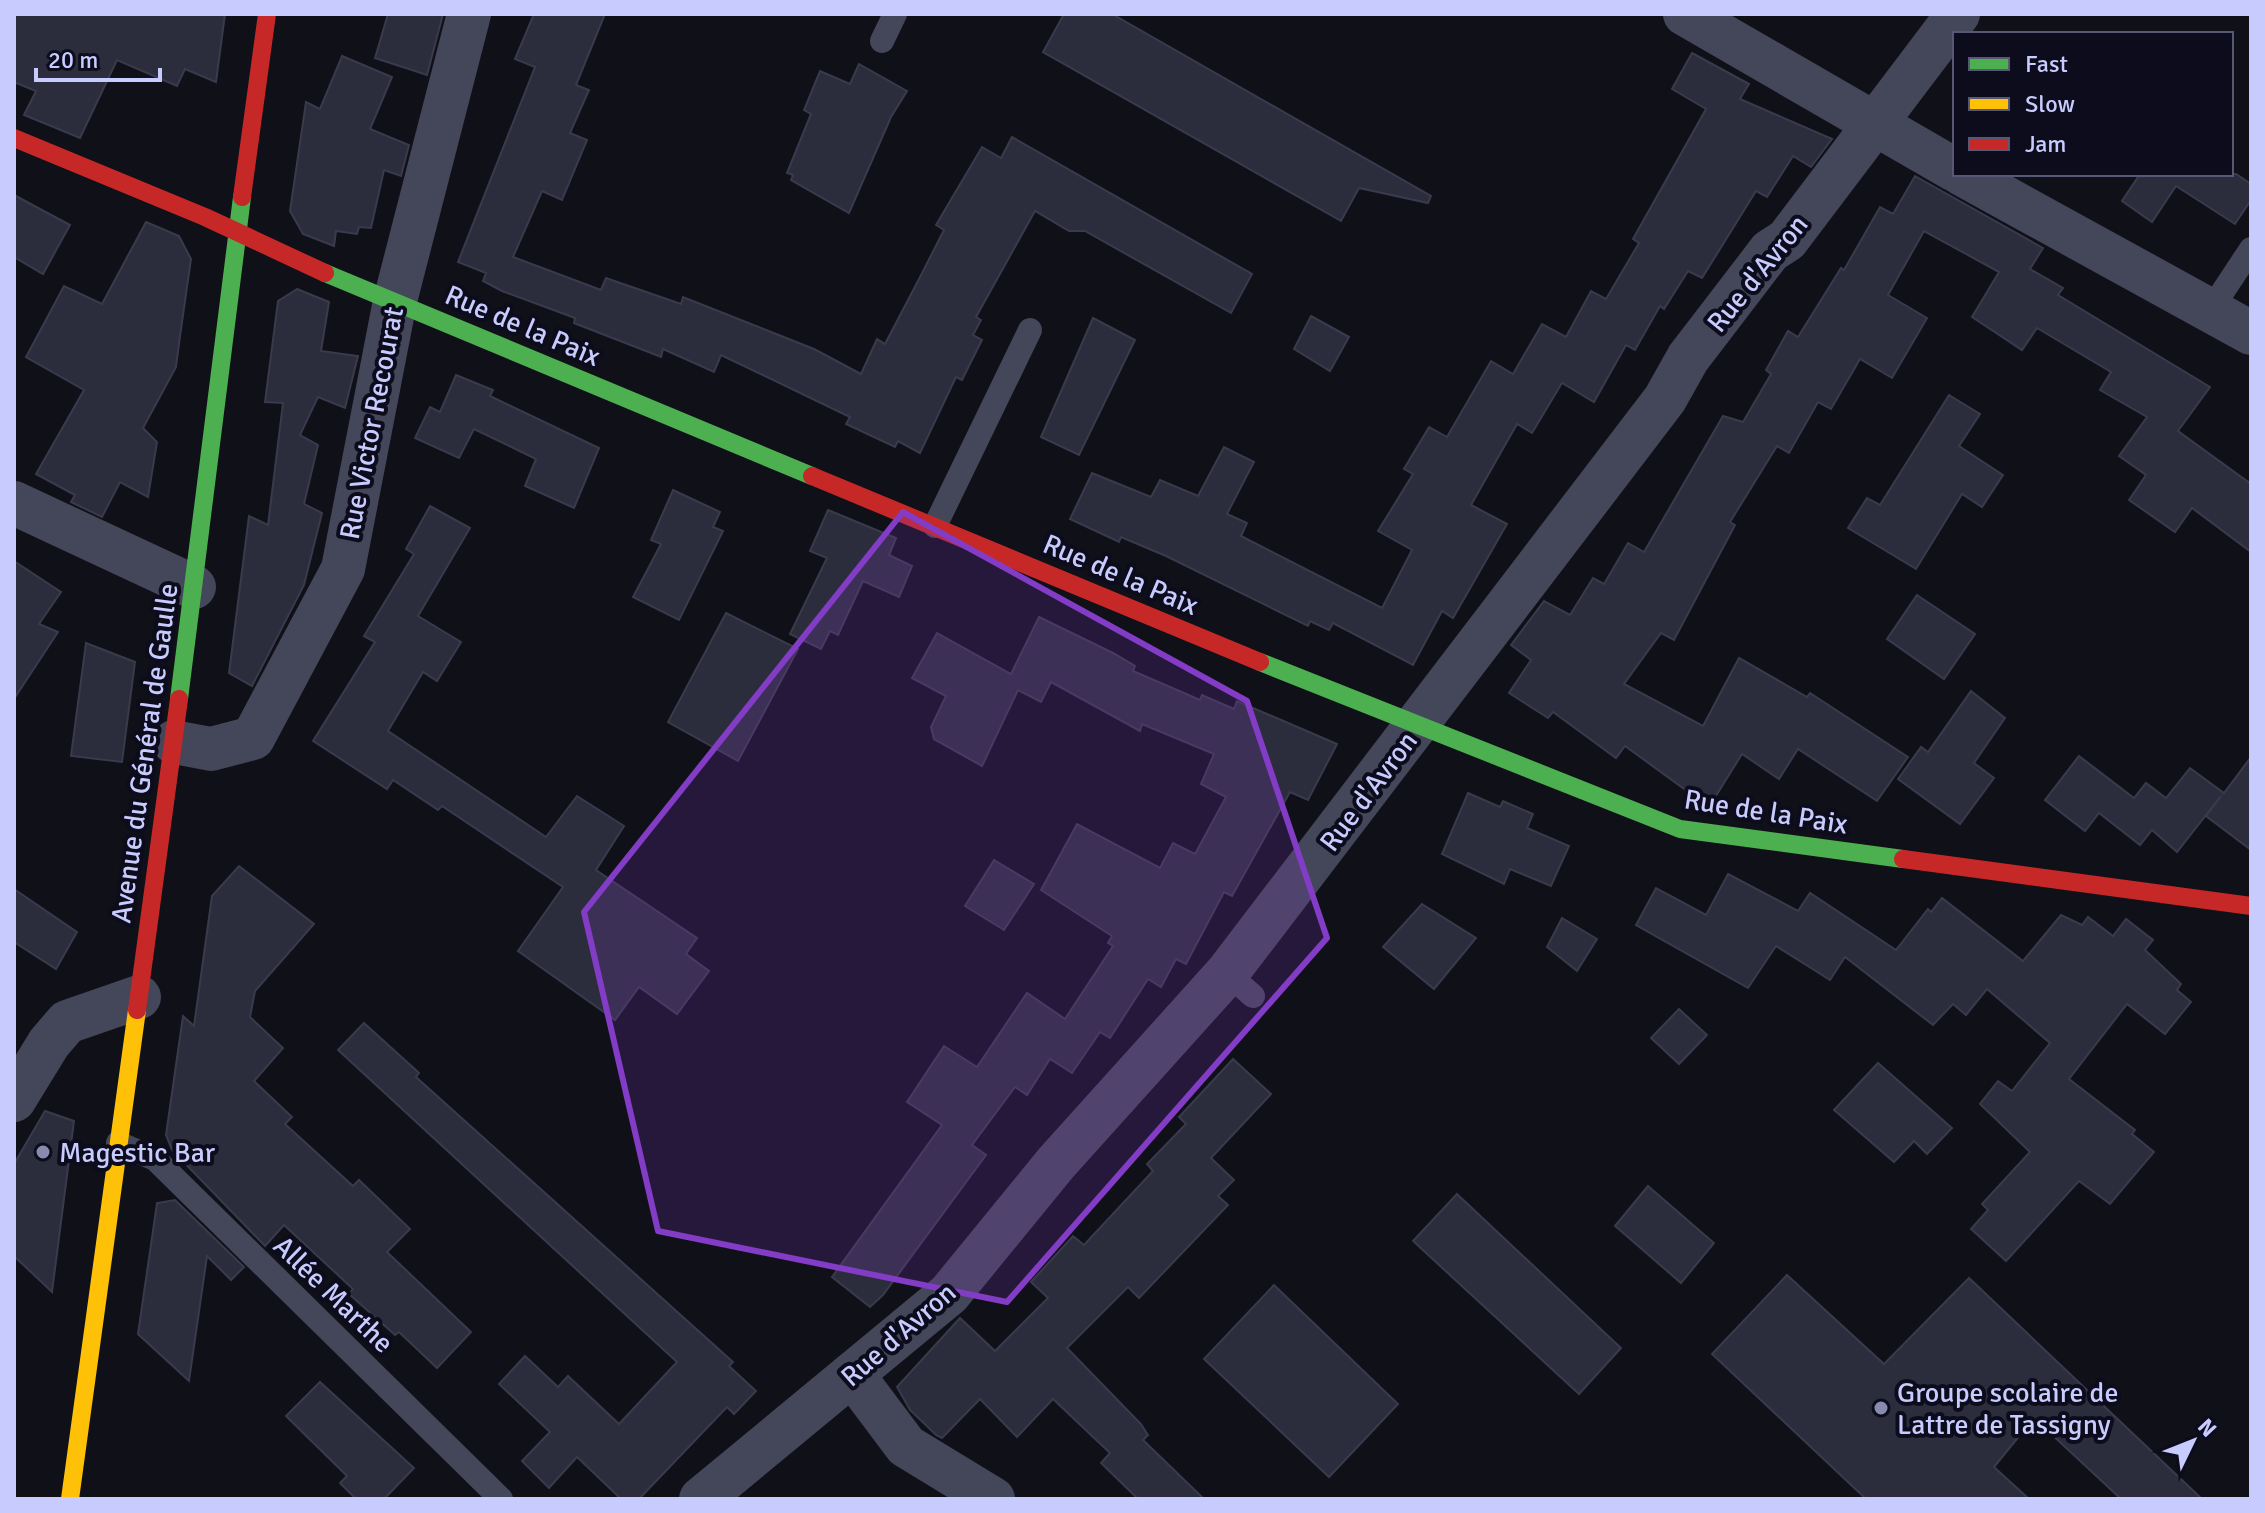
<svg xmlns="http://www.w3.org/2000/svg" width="2265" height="1513" viewBox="0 0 2265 1513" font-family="Signika,sans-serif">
	<rect width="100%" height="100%" fill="#101018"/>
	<g fill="#2c2d3c" stroke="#3a3a4d" stroke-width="2">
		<path d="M 14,14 L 225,14 L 216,82 L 185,69 L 177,86 L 117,60 L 80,138 L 24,115 L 36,91 L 14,82 Z"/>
		<path d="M 388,14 L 443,14 L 427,75 L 375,58 Z"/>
		<path d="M 534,14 L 605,14 L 576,85 L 589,90 L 570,133 L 587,140 L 562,200 L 542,191 L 513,257 L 601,290 L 606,278 L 681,304 L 683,297 L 814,349 L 861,374 L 877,339 L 885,344 L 919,279 L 944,230 L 936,225 L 982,147 L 1001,158 L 1012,137 L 1252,274 L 1231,313 L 1085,231 L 1069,231 L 1035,211 L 976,317 L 981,320 L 973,335 L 982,340 L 962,380 L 956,377 L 920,453 L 898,441 L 895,447 L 846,424 L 850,417 L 721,355 L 714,372 L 663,349 L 661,357 L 574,323 L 575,318 L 502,291 L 483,281 L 486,273 L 458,262 L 535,67 L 515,59 Z"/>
		<path d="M 1064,14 L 1112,14 L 1431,196 L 1428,203 L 1359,188 L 1341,221 L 1043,52 Z"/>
		<path d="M 1692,53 L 1749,84 L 1740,99 L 1832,139 L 1811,167 L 1793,156 L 1767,197 L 1756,191 L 1702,278 L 1688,271 L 1664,309 L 1660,306 L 1635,350 L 1626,345 L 1594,402 L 1562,383 L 1532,433 L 1517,424 L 1471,505 L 1507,524 L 1453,618 L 1442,611 L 1413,665 L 1333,623 L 1329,630 L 1310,621 L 1308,626 L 1166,556 L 1121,537 L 1119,542 L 1070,519 L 1092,473 L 1151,497 L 1160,480 L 1198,496 L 1224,447 L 1254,462 L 1227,514 L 1247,523 L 1241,536 L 1382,608 L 1412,550 L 1378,531 L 1413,474 L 1404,469 L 1429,427 L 1447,437 L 1491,361 L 1513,374 L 1542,324 L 1566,337 L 1591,291 L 1606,299 L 1639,243 L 1633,239 L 1706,109 L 1672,89 Z"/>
		<path d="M 342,56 L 392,77 L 370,129 L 409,145 L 401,176 L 384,170 L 371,228 L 359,227 L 357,234 L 336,231 L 334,246 L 303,234 L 290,211 L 306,102 L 320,109 Z"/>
		<path d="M 859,64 L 907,91 L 891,117 L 849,213 L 791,180 L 793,175 L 787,173 L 811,114 L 804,110 L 820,71 L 850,84 Z"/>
		<path d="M 2140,174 L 2236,174 L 2251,184 L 2251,200 L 2235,224 L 2176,186 L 2152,222 L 2122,201 Z"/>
		<path d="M 1915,176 L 2043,248 L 2030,269 L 2063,288 L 2058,295 L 2210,387 L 2178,431 L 2251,484 L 2251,552 L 2192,508 L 2175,532 L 2129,500 L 2146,475 L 2119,456 L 2147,417 L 2100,390 L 2111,372 L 2037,328 L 2022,350 L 1972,317 L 1999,272 L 1924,231 L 1888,295 L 1927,318 L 1892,378 L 1860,359 L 1831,409 L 1818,402 L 1789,453 L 1777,446 L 1730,522 L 1735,525 L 1674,640 L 1661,633 L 1624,684 L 1703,726 L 1739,658 L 1807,697 L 1810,693 L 1908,757 L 1877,801 L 1798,749 L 1779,779 L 1742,754 L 1709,807 L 1625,746 L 1616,758 L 1553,712 L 1548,718 L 1509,693 L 1531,660 L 1511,645 L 1544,601 L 1570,615 L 1593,578 L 1604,584 L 1628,543 L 1644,552 L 1723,416 L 1743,422 L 1771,374 L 1766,370 L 1788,331 L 1798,337 L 1841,268 L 1844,270 L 1880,207 L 1893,214 Z"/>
		<path d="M 14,195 L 70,225 L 43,274 L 14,257 Z"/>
		<path d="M 146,222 L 179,236 L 191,259 L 180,336 L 176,367 L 143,428 L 157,442 L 148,497 L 120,482 L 102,517 L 71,502 L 75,495 L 36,474 L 84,390 L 26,357 L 64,286 L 102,304 Z"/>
		<path d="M 297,289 L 329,302 L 321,351 L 358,356 L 345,408 L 318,397 L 300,435 L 318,445 L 304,504 L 322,513 L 304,585 L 252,686 L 229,673 L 249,516 L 268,525 L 283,403 L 265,402 L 278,301 Z"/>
		<path d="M 1311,316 L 1349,337 L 1330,371 L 1294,349 Z"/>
		<path d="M 1093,318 L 1135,340 L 1079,455 L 1041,437 Z"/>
		<path d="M 456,375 L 493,390 L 490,396 L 599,448 L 574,508 L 525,486 L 536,459 L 474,429 L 459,458 L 415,438 L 430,407 L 440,412 Z"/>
		<path d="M 1949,395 L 1980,414 L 1959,446 L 2003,475 L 1982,507 L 1962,494 L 1916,569 L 1848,528 L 1867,498 L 1880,505 Z"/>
		<path d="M 673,490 L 720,512 L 713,527 L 723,531 L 679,620 L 633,597 L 661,544 L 651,540 Z"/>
		<path d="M 430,506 L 470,528 L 418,616 L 461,642 L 437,681 L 423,672 L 388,731 L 546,837 L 577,796 L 624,826 L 596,870 L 697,938 L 686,954 L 709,971 L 677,1014 L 639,987 L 615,1020 L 518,951 L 563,887 L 442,806 L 438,810 L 393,780 L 387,789 L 313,741 L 375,642 L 364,636 L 414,554 L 406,549 Z"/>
		<path d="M 828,510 L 896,538 L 889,555 L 912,566 L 899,597 L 863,581 L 838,635 L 830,631 L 821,649 L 790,634 L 827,558 L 810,551 Z"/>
		<path d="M 14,561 L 61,592 L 39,624 L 58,632 L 14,699 Z"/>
		<path d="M 1917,595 L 1975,634 L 1944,679 L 1887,639 Z"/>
		<path d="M 726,613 L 798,649 L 738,761 L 668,722 Z"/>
		<path d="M 1039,617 L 1113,653 L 1135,666 L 1133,671 L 1200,700 L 1202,695 L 1234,709 L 1237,701 L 1337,744 L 1308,800 L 1290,792 L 1232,896 L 1224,892 L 1186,964 L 1176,959 L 1161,987 L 1148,979 L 1110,1038 L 1100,1032 L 1072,1073 L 1050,1059 L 1027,1095 L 1015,1087 L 972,1145 L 986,1155 L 883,1295 L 870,1307 L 832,1277 L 942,1125 L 907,1102 L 944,1046 L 977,1067 L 1027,993 L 1065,1019 L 1113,946 L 1108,943 L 1112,936 L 1041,890 L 1077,824 L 1160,868 L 1173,843 L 1195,854 L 1226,797 L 1201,784 L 1214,754 L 1142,724 L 1140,731 L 1051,682 L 1041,702 L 1018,690 L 982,766 L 934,739 L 931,727 L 946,696 L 912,678 L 937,633 L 1011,674 Z"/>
		<path d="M 86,643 L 135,662 L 122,762 L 71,756 Z"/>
		<path d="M 1971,691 L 2005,718 L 1974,763 L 1994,778 L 1960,824 L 1898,779 L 1921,747 L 1928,752 Z"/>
		<path d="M 2079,756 L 2134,798 L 2146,783 L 2166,798 L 2190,768 L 2224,793 L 2251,757 L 2251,850 L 2206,816 L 2221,796 L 2177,852 L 2152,830 L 2140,845 L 2099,813 L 2085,831 L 2045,800 Z"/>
		<path d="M 1468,793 L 1500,807 L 1503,801 L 1533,814 L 1527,828 L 1569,846 L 1551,886 L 1510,869 L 1504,884 L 1442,854 Z"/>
		<path d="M 994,860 L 1034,884 L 1004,930 L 965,906 Z"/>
		<path d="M 239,866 L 314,924 L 255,991 L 250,1017 L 283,1048 L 254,1081 L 292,1117 L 285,1124 L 353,1186 L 359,1180 L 410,1229 L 387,1252 L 471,1332 L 437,1368 L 399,1332 L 395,1335 L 349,1294 L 353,1289 L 284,1225 L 265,1246 L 172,1150 L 166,1135 L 183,1016 L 194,1026 L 212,896 Z"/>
		<path d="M 1728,874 L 1798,911 L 1810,893 L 1896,950 L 1928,909 L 1931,912 L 1942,898 L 2023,961 L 2061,915 L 2082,925 L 2088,917 L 2113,936 L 2126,919 L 2153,940 L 2145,950 L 2181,984 L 2177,990 L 2191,1002 L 2165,1034 L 2127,1004 L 2069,1079 L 2135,1130 L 2132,1134 L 2154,1152 L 2110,1204 L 2079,1181 L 2006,1261 L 1971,1229 L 1988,1210 L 1982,1204 L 2030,1152 L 1980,1104 L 1998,1081 L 2012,1091 L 2050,1043 L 1987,989 L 1966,1015 L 1953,1004 L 1933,1025 L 1845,957 L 1830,980 L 1776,946 L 1748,988 L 1636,925 L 1656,888 L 1706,915 Z"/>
		<path d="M 14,889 L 77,932 L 56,969 L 14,942 Z"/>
		<path d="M 1422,904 L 1476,938 L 1434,989 L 1383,947 Z"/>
		<path d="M 1562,918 L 1597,939 L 1577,971 L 1547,947 Z"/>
		<path d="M 1679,1009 L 1707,1035 L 1679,1064 L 1651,1038 Z"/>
		<path d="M 364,1023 L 419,1073 L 416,1077 L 733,1362 L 729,1366 L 756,1391 L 734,1414 L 727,1407 L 639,1499 L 621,1499 L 577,1457 L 549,1488 L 522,1461 L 550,1432 L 499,1384 L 525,1356 L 558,1387 L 568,1376 L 619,1424 L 677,1362 L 338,1050 Z"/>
		<path d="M 1233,1059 L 1271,1094 L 1211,1158 L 1234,1180 L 1218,1196 L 1228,1205 L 1139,1298 L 1128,1287 L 1067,1348 L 1141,1424 L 1148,1435 L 1143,1440 L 1204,1499 L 1138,1499 L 1101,1463 L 1110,1453 L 1053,1399 L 1017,1437 L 980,1399 L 942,1438 L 936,1435 L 910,1410 L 897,1387 L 960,1318 L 995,1351 L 1048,1298 L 1031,1282 L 1073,1236 L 1084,1245 L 1153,1171 L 1147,1164 L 1186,1124 L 1179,1117 Z"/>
		<path d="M 1878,1063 L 1952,1128 L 1927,1154 L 1914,1141 L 1894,1162 L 1834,1110 Z"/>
		<path d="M 45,1111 L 74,1121 L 52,1292 L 14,1256 L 14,1164 Z"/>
		<path d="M 1648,1186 L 1714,1243 L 1681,1283 L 1615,1226 Z"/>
		<path d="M 1457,1194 L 1621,1348 L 1579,1394 L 1413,1241 Z"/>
		<path d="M 175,1200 L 244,1267 L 231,1280 L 207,1256 L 189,1381 L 138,1334 L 157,1203 Z"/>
		<path d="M 1787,1275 L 1884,1364 L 1969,1278 L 2202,1499 L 2121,1499 L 2034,1418 L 1994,1467 L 2029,1499 L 1866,1499 L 1712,1354 Z"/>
		<path d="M 1274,1285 L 1398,1404 L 1329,1477 L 1204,1359 Z"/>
		<path d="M 320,1382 L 414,1468 L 384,1499 L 356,1499 L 340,1483 L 347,1476 L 286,1416 Z"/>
	</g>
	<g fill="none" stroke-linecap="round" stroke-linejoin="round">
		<g stroke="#444659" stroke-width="24">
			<path d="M 882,41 L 895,14"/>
			<path d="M 2210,311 L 2251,249"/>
			<path d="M 935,526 L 1030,330"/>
			<path d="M 1227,973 L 1253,996"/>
			<path d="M 118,1143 L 155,1159 L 501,1499"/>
		</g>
		<g stroke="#444659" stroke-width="44">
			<path d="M 1685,14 L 1955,170"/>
			<path d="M 1962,174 L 2251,333"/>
			<path d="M 14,503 L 194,587"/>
			<path d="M 174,742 L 211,749 L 253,738 L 343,569 L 395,301 L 469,14"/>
			<path d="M 14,1100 L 49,1043 L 67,1022 L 139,997"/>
			<path d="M 852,1374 L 906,1446 L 993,1499"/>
			<path d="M 701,1499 L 949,1294 L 1056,1163 L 1227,973 L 1665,399 L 1688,358 L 1770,251 L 1787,240 L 1958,14"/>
		</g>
		<g stroke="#4caf50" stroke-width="18">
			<path d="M 325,273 L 812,476"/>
			<path d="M 1260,662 L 1680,829 L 1903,859"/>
			<path d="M 179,699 L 242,197"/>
		</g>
		<path stroke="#ffc107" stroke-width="18" d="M 70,1499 L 137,1010"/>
		<g stroke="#c62828" stroke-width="18">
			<path d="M 14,138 L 205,217 L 325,273"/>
			<path d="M 242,197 L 267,14"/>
			<path d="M 812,476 L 1260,662"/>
			<path d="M 1903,859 L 2251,906"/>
			<path d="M 137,1010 L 179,699"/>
		</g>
	</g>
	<path fill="#833cc5" fill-opacity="0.2" stroke="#833cc5" stroke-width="6" stroke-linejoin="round" d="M 903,512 L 1247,701 L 1327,938 L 1007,1302 L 658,1231 L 584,912 Z"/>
	<g fill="#888aae" stroke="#0c0c1c" stroke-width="3">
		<circle cx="43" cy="1152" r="8"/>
		<circle cx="1881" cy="1408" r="8"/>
	</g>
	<g text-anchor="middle" stroke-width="8" stroke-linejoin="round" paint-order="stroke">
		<g font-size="28" fill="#c8cbfe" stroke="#0c0c1c">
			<text transform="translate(1757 273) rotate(-51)" y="10">Rue d'Avron</text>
			<text transform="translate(523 325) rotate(23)" y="10">Rue de la Paix</text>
			<text transform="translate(371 423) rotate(-79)" y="10">Rue Victor Recourat</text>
			<text transform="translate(1121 574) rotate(23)" y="10">Rue de la Paix</text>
			<text transform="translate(144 753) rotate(-82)" y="10">Avenue du Général de Gaulle</text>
			<text transform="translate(1368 791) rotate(-53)" y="10">Rue d'Avron</text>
			<text transform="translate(1766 811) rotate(9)" y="10">Rue de la Paix</text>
			<text transform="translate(334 1294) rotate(44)" y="10">Allée Marthe</text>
			<text transform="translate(898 1334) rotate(-41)" y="10">Rue d'Avron</text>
		</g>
		<g font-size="28" fill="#c8cbfe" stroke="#0c0c1c" text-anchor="start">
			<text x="59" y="1162">Magestic Bar</text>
			<text x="1897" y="1402">Groupe scolaire de<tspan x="1897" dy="32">Lattre de Tassigny</tspan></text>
		</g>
	</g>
	<rect width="2265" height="1513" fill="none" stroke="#c8cbfe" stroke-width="32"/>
	<rect x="1953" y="32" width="280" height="144" fill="#0c0c1c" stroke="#575876" stroke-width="2"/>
	<rect x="1969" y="58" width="40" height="12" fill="#4caf50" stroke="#575876" stroke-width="2"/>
	<text x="2025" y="72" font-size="24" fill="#c8cbfe">Fast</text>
	<rect x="1969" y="98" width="40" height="12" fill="#ffc107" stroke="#575876" stroke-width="2"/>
	<text x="2025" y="112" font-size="24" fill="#c8cbfe">Slow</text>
	<rect x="1969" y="138" width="40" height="12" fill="#c62828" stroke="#575876" stroke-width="2"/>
	<text x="2025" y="152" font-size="24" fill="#c8cbfe">Jam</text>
	<g transform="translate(2193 1441) rotate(47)" stroke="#0c0c1c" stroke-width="6" paint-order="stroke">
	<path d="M0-6L14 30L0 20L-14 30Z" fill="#c8cbfe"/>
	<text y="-12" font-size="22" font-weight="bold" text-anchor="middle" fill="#c8cbfe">N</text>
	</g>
	<path d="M36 68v12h124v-12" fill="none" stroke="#c8cbfe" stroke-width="4"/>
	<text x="48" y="68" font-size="24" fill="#c8cbfe" stroke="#0c0c1c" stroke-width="6" paint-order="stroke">20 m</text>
</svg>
